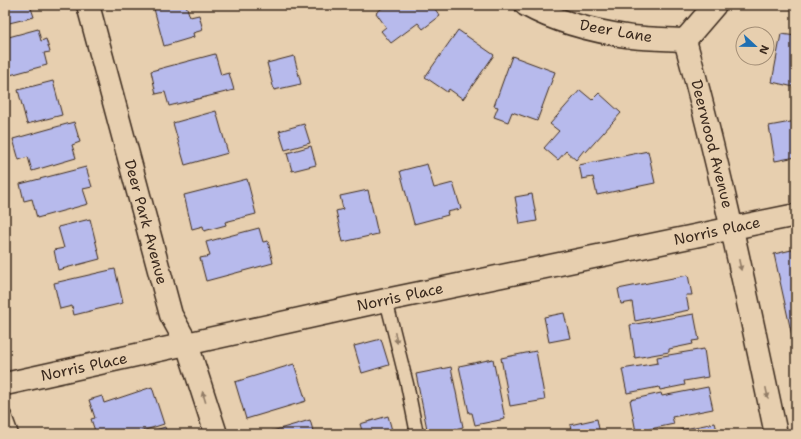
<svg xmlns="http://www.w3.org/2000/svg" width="801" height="439" viewBox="0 0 801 439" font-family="'Shantell Sans',sans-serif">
	<rect width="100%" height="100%" fill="#e7cfaf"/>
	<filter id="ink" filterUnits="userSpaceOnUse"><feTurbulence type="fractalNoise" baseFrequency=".025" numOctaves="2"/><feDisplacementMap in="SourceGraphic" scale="8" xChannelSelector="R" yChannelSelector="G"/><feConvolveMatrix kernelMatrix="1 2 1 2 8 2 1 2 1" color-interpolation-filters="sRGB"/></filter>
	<g filter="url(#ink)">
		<g fill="#b7baec" stroke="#3b2a1e">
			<path d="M 5,5 L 30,5 L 34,17 L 5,24 Z"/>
			<path d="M 153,5 L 186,5 L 190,17 L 199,15 L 203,30 L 193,33 L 194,37 L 164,46 Z"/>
			<path d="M 386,5 L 432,5 L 440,16 L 423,29 L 418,23 L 391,43 L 381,31 L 386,27 L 376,13 Z"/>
			<path d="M 38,29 L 41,41 L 46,39 L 50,52 L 44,53 L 47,65 L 10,75 L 5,57 L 5,38 Z"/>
			<path d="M 458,30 L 494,55 L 463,99 L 449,89 L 447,92 L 425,77 Z"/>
			<path d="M 781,34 L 796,36 L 796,80 L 794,87 L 772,82 Z"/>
			<path d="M 215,54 L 221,75 L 229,73 L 234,90 L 169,106 L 165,92 L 156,94 L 151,71 Z"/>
			<path d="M 294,56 L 301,84 L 274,90 L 267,63 Z"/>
			<path d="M 512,56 L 555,72 L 537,121 L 512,112 L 508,122 L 494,117 L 498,107 L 494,106 Z"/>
			<path d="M 53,81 L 62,115 L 27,124 L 18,90 Z"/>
			<path d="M 580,90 L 592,100 L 599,93 L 621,113 L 586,152 L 584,150 L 576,160 L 566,151 L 558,160 L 544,148 L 559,131 L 550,124 Z"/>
			<path d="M 216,111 L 228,153 L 185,165 L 173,123 Z"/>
			<path d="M 796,121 L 796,157 L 775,161 L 769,126 Z"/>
			<path d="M 74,122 L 80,142 L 72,145 L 76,158 L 32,171 L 28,157 L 19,160 L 13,139 Z"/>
			<path d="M 304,124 L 310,143 L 285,150 L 279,131 Z"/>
			<path d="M 311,146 L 316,165 L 292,171 L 287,153 Z"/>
			<path d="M 648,151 L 655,183 L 597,195 L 593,177 L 582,179 L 579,165 Z"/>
			<path d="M 427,164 L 434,188 L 453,183 L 461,209 L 447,212 L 448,215 L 414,224 L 400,171 Z"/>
			<path d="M 86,167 L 92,187 L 83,189 L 88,204 L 37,218 L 32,199 L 24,201 L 20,184 Z"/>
			<path d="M 247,179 L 256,214 L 225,222 L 226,225 L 204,231 L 203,226 L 192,229 L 184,195 Z"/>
			<path d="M 368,190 L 378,234 L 343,242 L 336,211 L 343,209 L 340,196 Z"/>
			<path d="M 532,194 L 537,221 L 520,224 L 515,197 Z"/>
			<path d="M 90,219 L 100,259 L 58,270 L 54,250 L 64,248 L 58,227 Z"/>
			<path d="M 259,228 L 263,242 L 268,241 L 273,263 L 206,281 L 200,258 L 210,256 L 206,242 Z"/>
			<path d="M 796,249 L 796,354 L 774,254 Z"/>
			<path d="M 115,269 L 123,303 L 74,315 L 72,306 L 60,309 L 54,283 Z"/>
			<path d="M 688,275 L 692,295 L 686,295 L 689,310 L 635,321 L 632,302 L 621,304 L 618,289 Z"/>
			<path d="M 564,313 L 570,338 L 549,342 L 544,317 Z"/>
			<path d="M 694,314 L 699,340 L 692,341 L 693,344 L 669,349 L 669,352 L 635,358 L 630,325 Z"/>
			<path d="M 381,339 L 389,365 L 362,373 L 354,346 Z"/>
			<path d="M 704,349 L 708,377 L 684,381 L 685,385 L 660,390 L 659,387 L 627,393 L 622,369 L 658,363 L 657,357 Z"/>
			<path d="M 536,351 L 545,400 L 510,406 L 501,358 Z"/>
			<path d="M 493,359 L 505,419 L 475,425 L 472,413 L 469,413 L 459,366 Z"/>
			<path d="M 294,364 L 306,401 L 246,419 L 235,382 Z"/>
			<path d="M 451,367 L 463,427 L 455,429 L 456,434 L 436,434 L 435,432 L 428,434 L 416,374 Z"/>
			<path d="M 152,387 L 164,424 L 133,434 L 96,434 L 91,419 L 95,418 L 89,400 L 102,396 L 104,403 Z"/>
			<path d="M 708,387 L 713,409 L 672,417 L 674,424 L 636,432 L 630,400 L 661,393 L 662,396 Z"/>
			<path d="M 388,416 L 393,434 L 363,434 L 360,424 Z"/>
			<path d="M 597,419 L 600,434 L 572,434 L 570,425 Z"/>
			<path d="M 310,420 L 314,434 L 262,434 Z"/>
			<path d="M 715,423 L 718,434 L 643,434 L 663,430 L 664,433 Z"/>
			<path d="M 165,427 L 167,434 L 143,434 Z"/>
		</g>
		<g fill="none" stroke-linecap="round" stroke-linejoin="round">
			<defs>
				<g id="lane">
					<path d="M 386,300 L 407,384 L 417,434"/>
					<path d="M 5,415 L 12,434"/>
				</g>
				<g id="street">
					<path d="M 88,5 L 171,315 L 187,344 L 216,434"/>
					<path d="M 526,5 C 556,22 598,32 632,37 C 650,39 668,39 685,40"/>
					<path d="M 685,40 C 721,170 748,302 776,434"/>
					<path d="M 685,40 L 715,5"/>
					<path d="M 5,384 L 386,300 L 796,215"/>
				</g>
			</defs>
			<use href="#lane" stroke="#3b2a1e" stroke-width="15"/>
			<use href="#street" stroke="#3b2a1e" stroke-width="25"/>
			<use href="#lane" stroke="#e7cfaf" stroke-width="12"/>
			<use href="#street" stroke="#e7cfaf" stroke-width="22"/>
		</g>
		<defs><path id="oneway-solid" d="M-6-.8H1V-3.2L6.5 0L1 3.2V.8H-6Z"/></defs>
		<g fill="#917c66">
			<use href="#oneway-solid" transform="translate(740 265) rotate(78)"/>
			<use href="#oneway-solid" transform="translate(396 338) rotate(77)"/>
			<use href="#oneway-solid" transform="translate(767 393) rotate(78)"/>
			<use href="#oneway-solid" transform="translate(204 397) rotate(-107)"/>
		</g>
	</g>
	<g text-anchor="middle" stroke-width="3" stroke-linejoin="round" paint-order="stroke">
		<g font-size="15" fill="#3b2a1e" stroke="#e7cfaf">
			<text transform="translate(616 31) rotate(10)" y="5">Deer Lane</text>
			<text transform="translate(712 144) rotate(76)" y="5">Deerwood Avenue</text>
			<text transform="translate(146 222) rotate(75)" y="5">Deer Park Avenue</text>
			<text transform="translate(717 231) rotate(-12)" y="5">Norris Place</text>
			<text transform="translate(400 297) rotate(-12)" y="5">Norris Place</text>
			<text transform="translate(84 367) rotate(-12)" y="5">Norris Place</text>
		</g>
	</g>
	<rect width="801" height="439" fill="none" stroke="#e7cfaf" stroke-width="20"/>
	<rect x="10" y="10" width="781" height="419" fill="none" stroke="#3b2a1e" stroke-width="1.5" filter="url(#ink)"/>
	<g transform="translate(755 46) rotate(112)"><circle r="19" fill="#e7cfaf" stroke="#a28d75"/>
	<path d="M0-3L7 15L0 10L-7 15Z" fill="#1f6fb2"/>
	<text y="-6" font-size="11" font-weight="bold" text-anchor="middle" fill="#3b2a1e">N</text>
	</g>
</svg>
